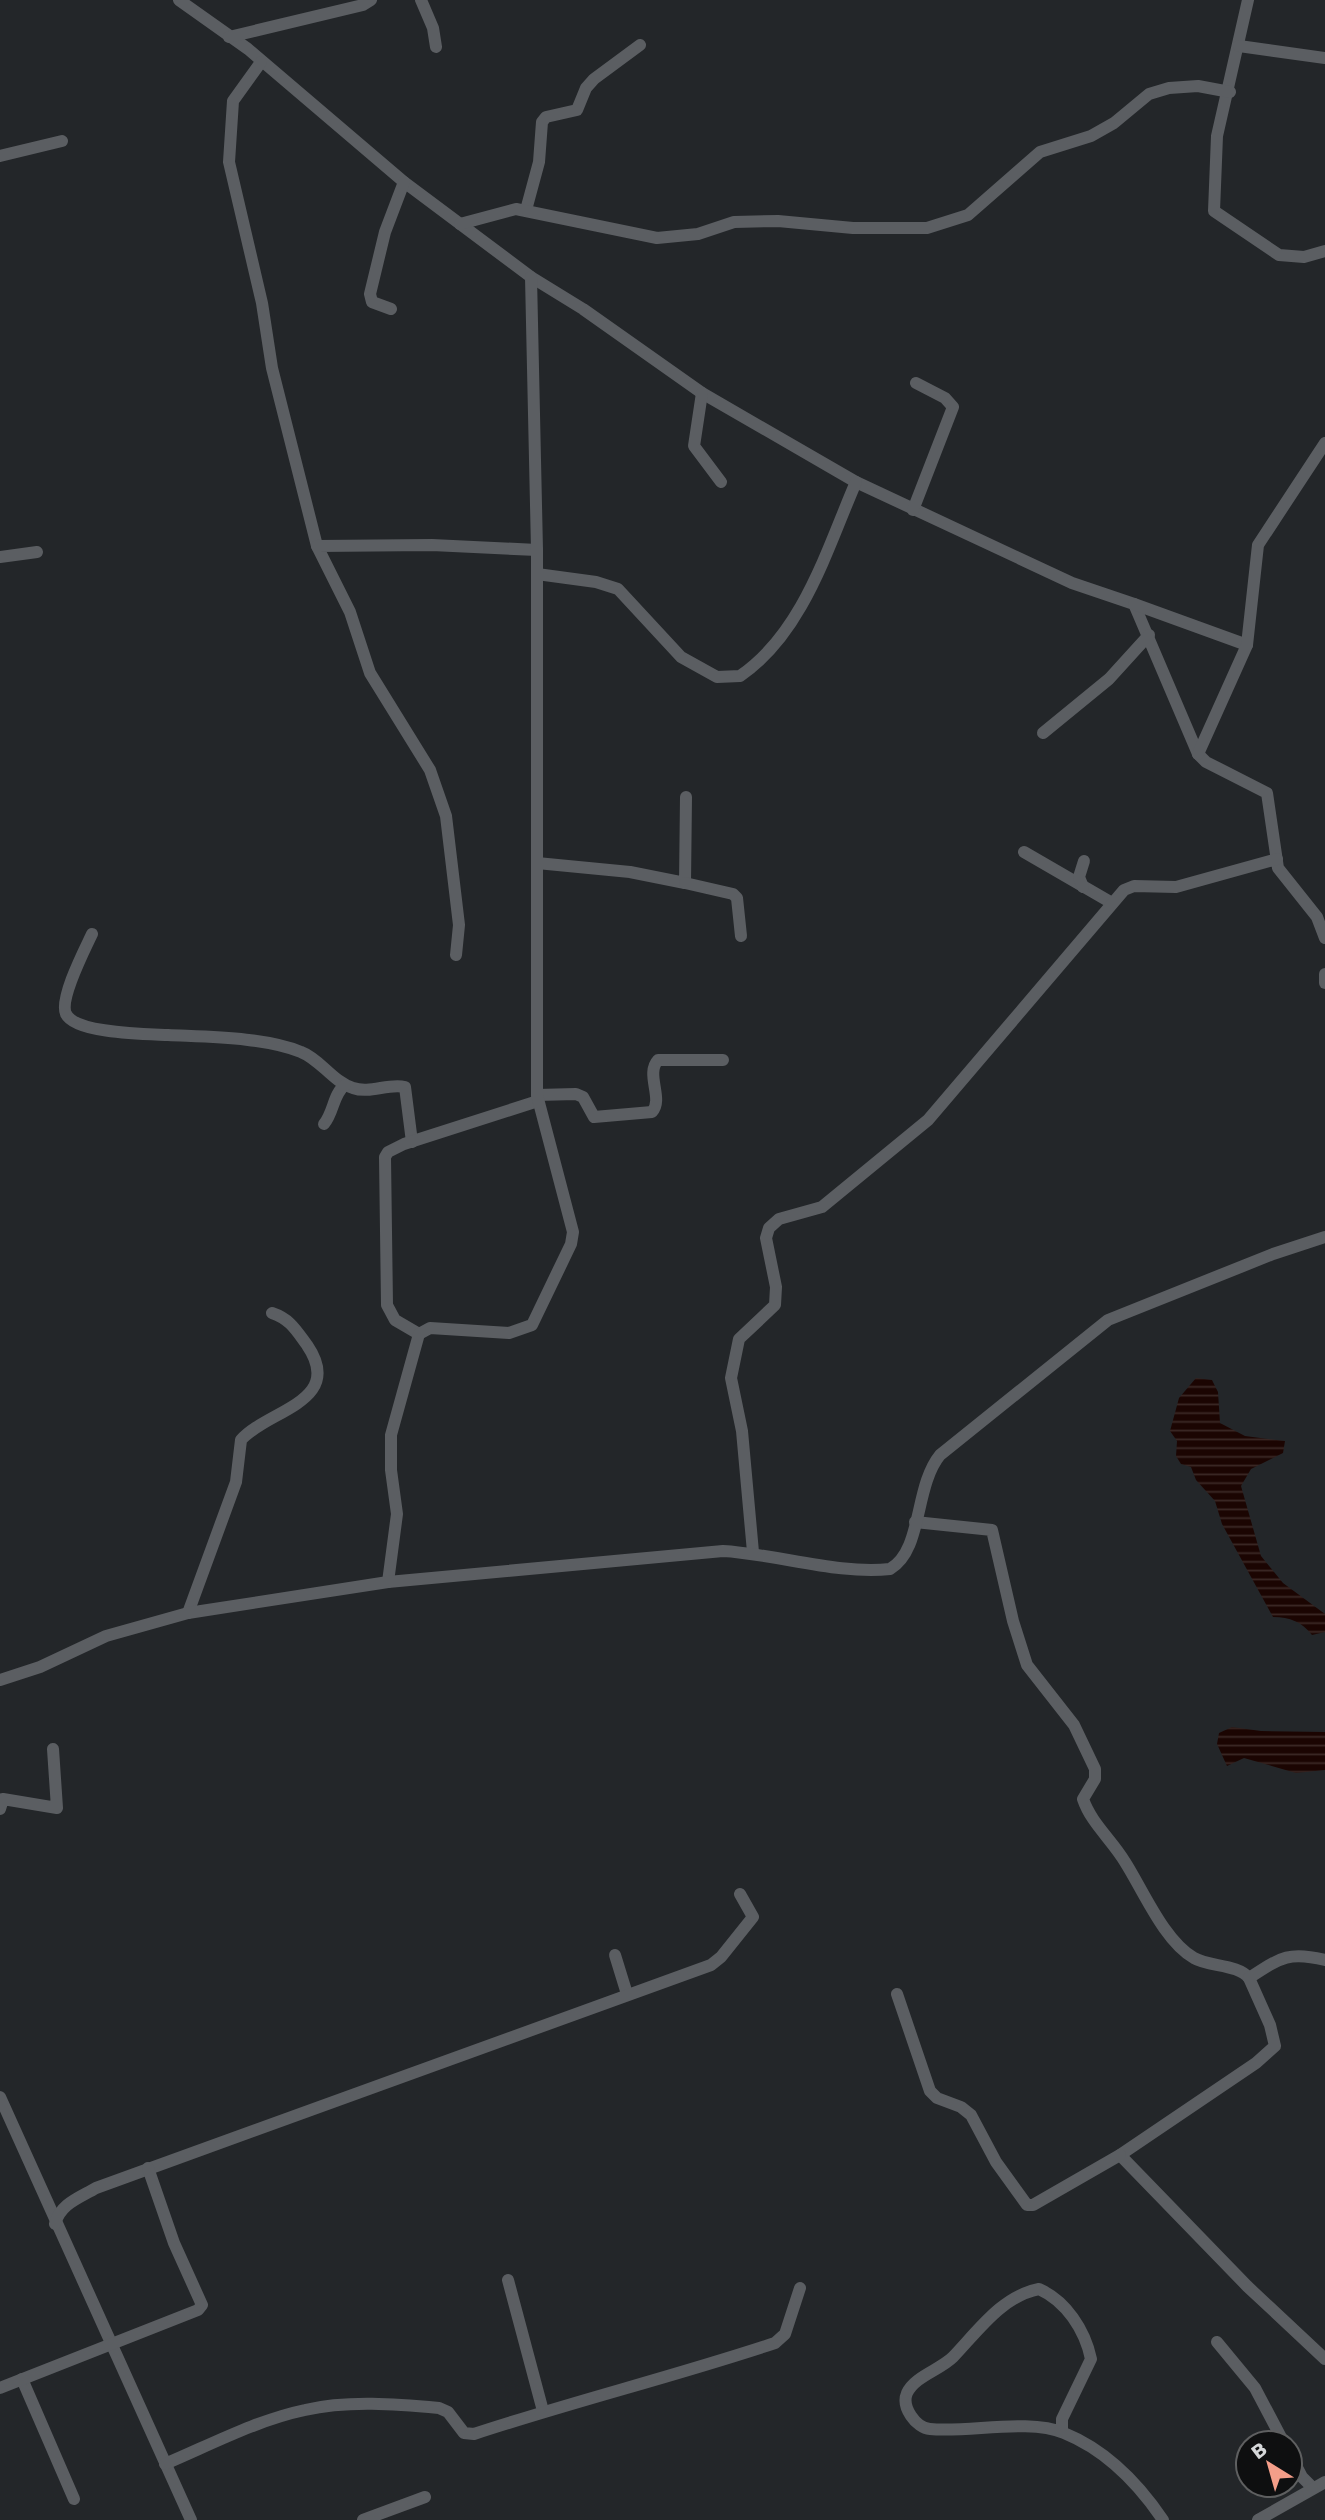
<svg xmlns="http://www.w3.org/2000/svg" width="1325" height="2520" viewBox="0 0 1325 2520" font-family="Rubik,sans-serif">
	<defs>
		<pattern id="water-rules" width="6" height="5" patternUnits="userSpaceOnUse" patternTransform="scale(1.75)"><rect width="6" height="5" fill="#1b0502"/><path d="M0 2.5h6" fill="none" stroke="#3b2926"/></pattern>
	</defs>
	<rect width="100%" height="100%" fill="#232629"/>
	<g fill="url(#water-rules)">
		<path d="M 1196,1378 L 1212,1380 L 1218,1392 L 1220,1423 L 1245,1436 L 1285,1441 L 1283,1453 L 1251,1469 L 1241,1486 L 1261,1556 L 1283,1583 L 1325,1614 L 1325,1632 L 1312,1635 C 1302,1622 1290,1617 1273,1617 L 1222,1524 L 1215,1501 L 1196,1480 L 1191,1467 L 1181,1464 L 1176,1456 L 1177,1441 L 1170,1431 L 1179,1398 Z"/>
		<path d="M 1232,1727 L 1261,1731 L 1325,1732 L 1325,1770 L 1296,1773 L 1244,1758 L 1227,1766 L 1217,1744 L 1219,1733 Z"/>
	</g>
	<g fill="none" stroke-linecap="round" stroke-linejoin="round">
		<g stroke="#5b5e62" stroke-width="12">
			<path d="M 179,0 L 248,49 L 404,182 L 531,277 L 583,309 L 702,393 L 856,482 L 1072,583 L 1134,604 L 1198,754 L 1206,762 L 1267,793 L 1278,868 L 1317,917 L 1325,938"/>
			<path d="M 421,0 L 433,28 L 436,47"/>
			<path d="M 1248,0 L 1217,136 L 1214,211 L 1279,255 L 1304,257 L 1325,251"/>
			<path d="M 229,37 L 363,5 L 371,0"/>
			<path d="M 1239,46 L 1325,58"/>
			<path d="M 261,62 L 233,101 L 229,162 L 262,303 L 272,368 L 317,546"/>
			<path d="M 0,156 L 62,141"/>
			<path d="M 526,210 L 539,162 L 542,122 L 546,117 L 577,110 L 586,88 L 594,79 L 640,45"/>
			<path d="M 460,224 L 516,209 L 657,238 L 698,234 L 734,222 L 778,221 L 853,228 L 927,228 L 968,215 L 1040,152 L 1091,136 L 1114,123 L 1149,94 L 1169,88 L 1198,86 L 1230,92"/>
			<path d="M 391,309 L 372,302 L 370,294 L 385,232 L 404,182"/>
			<path d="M 702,393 L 694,446 L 721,482"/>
			<path d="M 913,510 L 953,407 L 945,398 L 916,383"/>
			<path d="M 0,557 L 37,552"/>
			<path d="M 537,574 L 596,582 L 618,589 L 681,657 L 717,677 L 740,676 C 803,633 827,549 856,482"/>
			<path d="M 1134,604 L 1247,645"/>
			<path d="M 1043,733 L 1109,679 L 1149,635"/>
			<path d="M 1198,754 L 1247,645 L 1258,545 L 1325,443"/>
			<path d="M 1024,852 L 1112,903"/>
			<path d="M 537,863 L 630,872 L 685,883 L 686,797"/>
			<path d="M 685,883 L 733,894 L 737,898 L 741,936"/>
			<path d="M 1083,887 L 1079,877 L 1084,861"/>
			<path d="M 92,934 C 85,949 59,999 66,1014 C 76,1034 148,1034 168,1035 C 207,1037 265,1037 301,1052 C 320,1059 333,1082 353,1088 C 370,1094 388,1083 405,1087 L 412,1142"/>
			<path d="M 456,955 L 459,925 L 446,816 L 430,770 L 370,673 L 350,612 L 317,546 L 432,545 L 537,550"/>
			<path d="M 1325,974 L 1325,983"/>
			<path d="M 537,1095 L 576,1094 L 583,1097 L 594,1117 L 652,1112 C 664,1099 645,1074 658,1060 L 723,1060"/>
			<path d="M 324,1124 C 334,1112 333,1094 345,1085"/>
			<path d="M 419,1334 L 395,1320 L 387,1305 L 385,1157 L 388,1152 L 404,1144 L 538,1101"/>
			<path d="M 915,1522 L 992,1530 L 1013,1621 L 1027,1665 L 1074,1725 L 1095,1769 L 1095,1779 L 1083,1799 C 1091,1823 1112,1840 1125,1862 C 1143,1890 1164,1941 1194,1958 C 1209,1967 1238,1964 1249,1978"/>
			<path d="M 753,1552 L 742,1431 L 731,1378 L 739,1339 L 775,1305 L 776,1287 L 766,1238 L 769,1228 L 779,1219 L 822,1207 L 928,1120 L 1124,890 L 1134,886 L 1176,887 L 1277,859"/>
			<path d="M 388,1582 L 397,1514 L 391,1470 L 391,1435 L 419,1334 L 430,1328 L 509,1333 L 532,1325 L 571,1244 L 573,1232 L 537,1095 L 537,550 L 531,277"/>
			<path d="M 188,1613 L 236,1482 L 241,1440 C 267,1410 346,1402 307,1345 C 296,1330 290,1319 272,1313"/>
			<path d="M 0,1680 L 40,1667 L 106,1636 L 188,1613 L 388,1582 L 723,1551 C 776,1554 840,1575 890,1569 C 923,1550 914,1487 940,1455 L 1108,1320 L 1273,1254 L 1325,1237"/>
			<path d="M 0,1809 L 3,1799 L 57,1808 L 53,1749"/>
			<path d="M 615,1955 L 627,1994"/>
			<path d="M 1325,1960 C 1288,1951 1280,1958 1249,1978 L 1270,2025 L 1275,2046 L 1256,2063 L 1120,2155 L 1247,2286 L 1325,2359"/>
			<path d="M 897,1994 L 930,2091 L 937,2098 L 961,2107 L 971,2115 L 996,2162 L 1027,2205 L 1033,2205 L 1120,2155"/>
			<path d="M 0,2097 L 191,2520"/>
			<path d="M 55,2224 C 60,2204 79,2198 96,2188 L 711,1965 L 721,1957 L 753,1917 L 740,1894"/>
			<path d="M 508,2280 L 543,2411"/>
			<path d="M 1217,2342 L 1255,2388 L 1284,2443"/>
			<path d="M 22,2379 L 74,2499"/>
			<path d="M 0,2388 L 198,2310 L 202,2305 L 174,2243 L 148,2168"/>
			<path d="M 1062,2432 L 1062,2419 L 1091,2359 C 1085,2330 1066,2301 1039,2289 C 1002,2296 978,2331 953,2357 C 940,2370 915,2376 907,2393 C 901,2407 916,2428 930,2429 C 969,2433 1028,2418 1064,2433 C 1106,2450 1138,2483 1163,2520"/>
			<path d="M 1290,2454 L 1302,2477 L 1313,2488"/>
			<path d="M 165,2464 C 210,2445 257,2420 305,2410 C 347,2400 397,2404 439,2408 L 448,2412 L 464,2433 L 474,2434 C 574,2401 676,2376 775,2343 L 785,2334 L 800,2288"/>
			<path d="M 363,2520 L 425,2497"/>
			<path d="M 1258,2520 L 1325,2482"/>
		</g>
	</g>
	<g transform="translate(1269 2464) rotate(323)"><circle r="33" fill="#0e0f10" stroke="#5e5f60" stroke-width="2"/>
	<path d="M0-5L12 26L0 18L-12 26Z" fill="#f49e89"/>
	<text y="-10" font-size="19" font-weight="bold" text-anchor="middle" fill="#d5d7d9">B</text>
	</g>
</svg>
